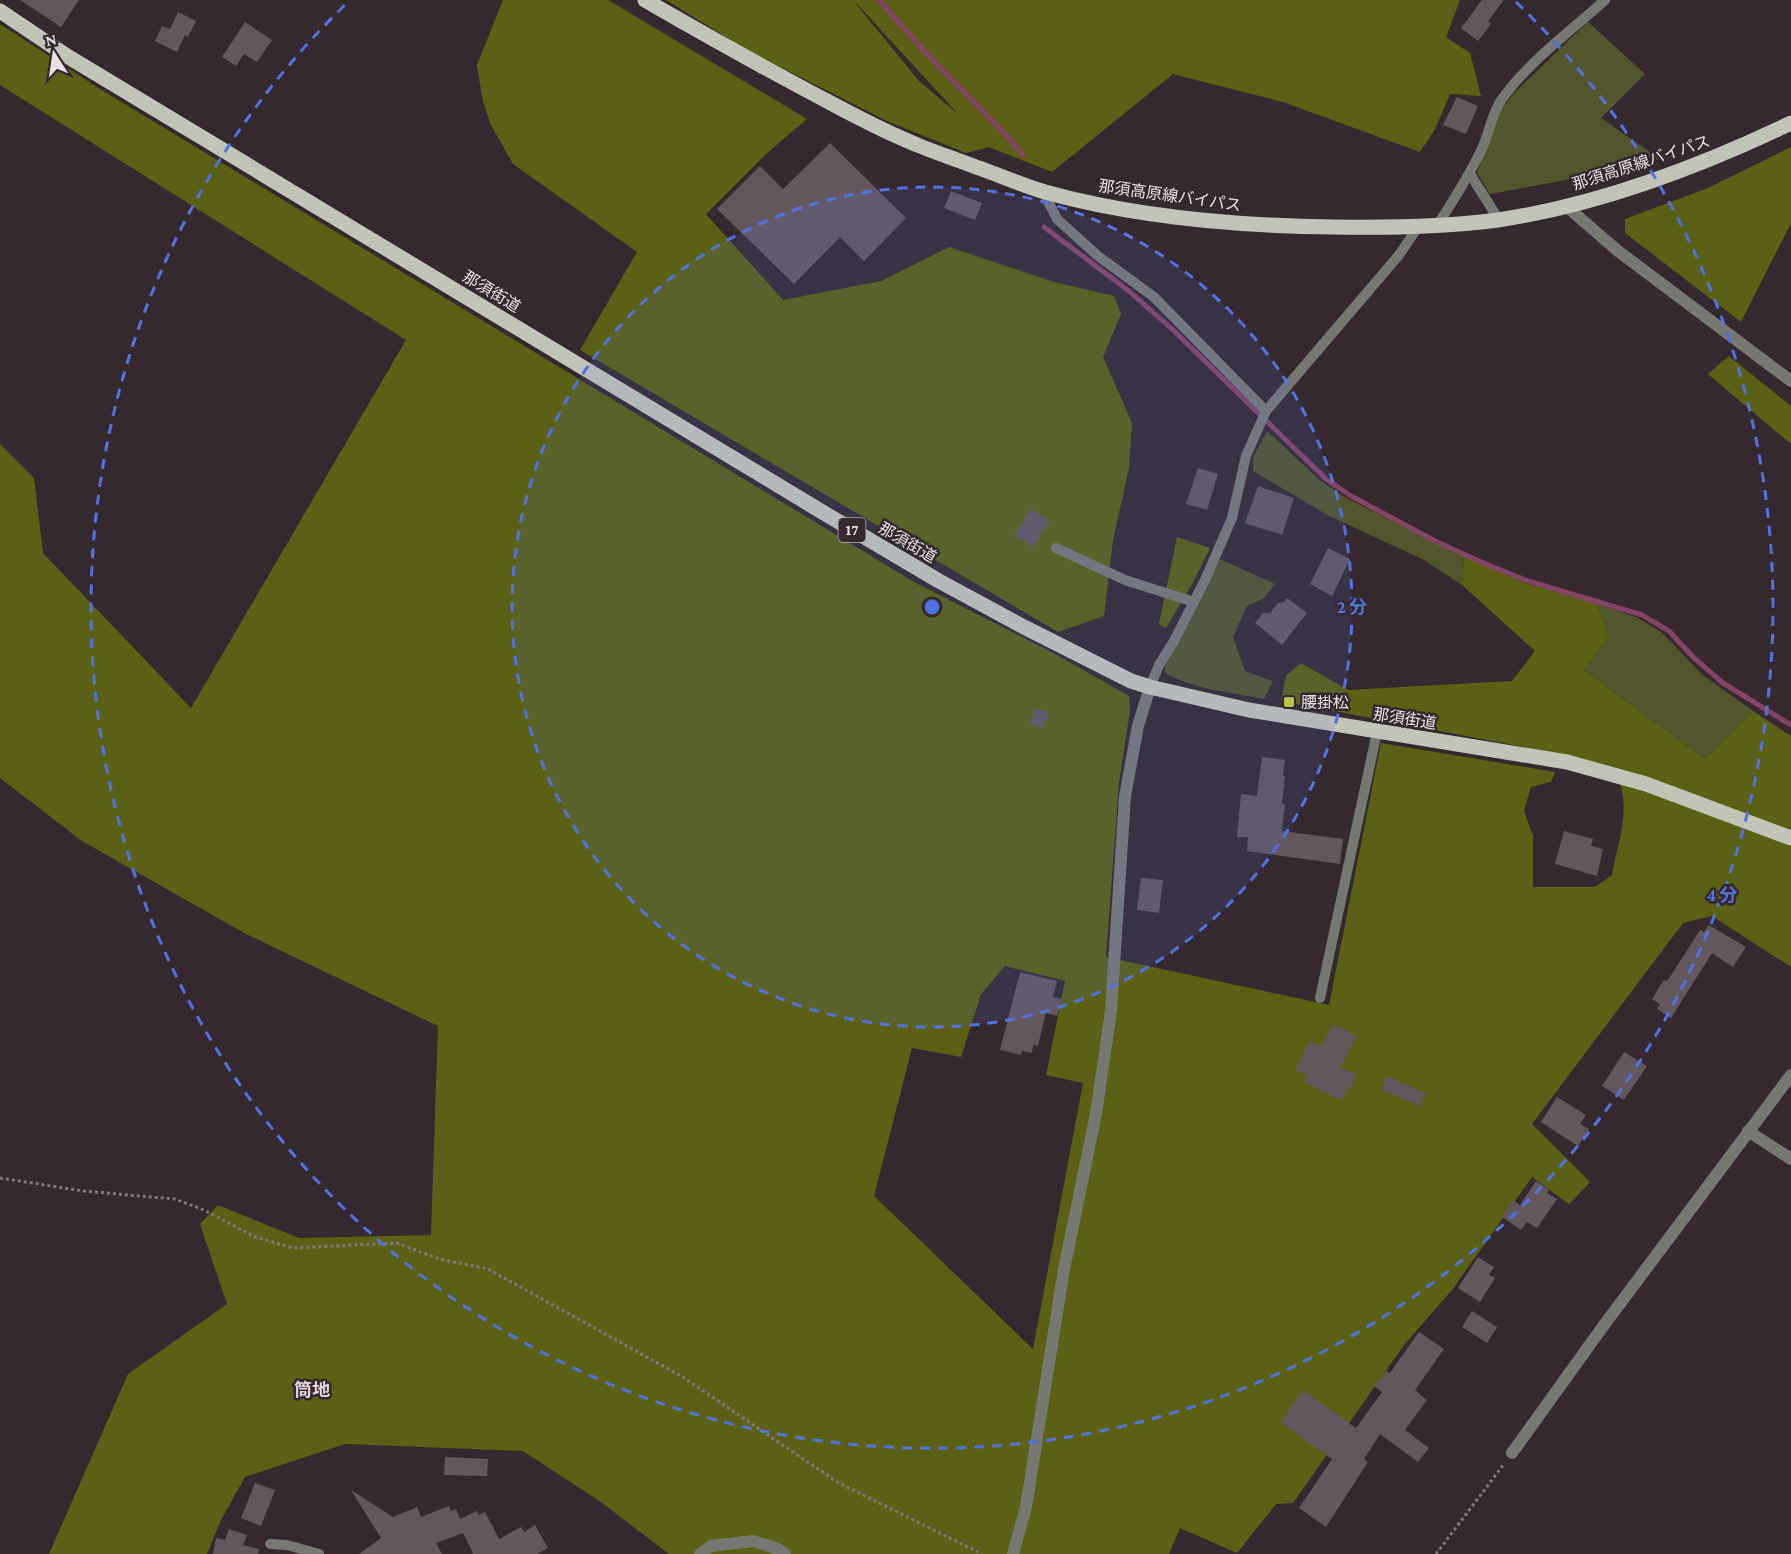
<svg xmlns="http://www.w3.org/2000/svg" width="1791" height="1554" viewBox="0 0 1791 1554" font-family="'Crimson Pro','Noto Sans JP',serif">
	<rect width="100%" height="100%" fill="#35292f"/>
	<g fill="#52552d">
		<path d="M 1588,22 L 1645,74 L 1601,118 L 1660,159 L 1561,181 L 1490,194 L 1477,173 L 1497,115 L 1515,92 Z"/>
		<path d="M 1267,431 L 1321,481 L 1348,499 L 1464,556 L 1462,585 L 1424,560 L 1329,516 L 1253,471 L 1253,457 Z"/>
		<path d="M 1220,559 L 1275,584 L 1264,598 L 1247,606 L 1233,637 L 1245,671 L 1273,681 L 1264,699 C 1234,693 1190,689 1164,672 L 1166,664 Z"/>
		<path d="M 1596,603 L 1638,618 L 1661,632 L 1703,675 L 1753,711 L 1705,759 L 1584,670 L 1609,636 Z"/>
	</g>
	<g fill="#5c6014" fill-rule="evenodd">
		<path d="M 503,0 L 608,0 L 807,119 L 766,154 L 706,214 L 783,300 L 881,281 L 949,247 L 1054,282 L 1114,296 L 1121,314 L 1103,357 L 1132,423 L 1129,468 L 1113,540 L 1104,616 L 1058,632 L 580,350 L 637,252 L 513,164 L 490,123 L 482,97 L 477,65 Z"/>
		<path d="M 666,0 L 1460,0 L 1446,37 L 1470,53 L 1481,96 L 1450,94 L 1435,129 L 1420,152 L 1283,102 L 1173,74 L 1052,172 L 989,147 L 966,153 L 887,121 L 747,50 ZM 856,4 L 857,4 L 959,115 L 919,81 Z"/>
		<path d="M 0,24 L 100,89 L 914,582 L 1055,654 L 1129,696 L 1130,711 L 1119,782 L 1106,957 L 1329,1005 L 1381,743 L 1555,772 L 1551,782 L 1531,787 L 1524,811 L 1533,836 L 1533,887 L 1595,887 L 1612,875 C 1619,836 1634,805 1613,768 L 1524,747 L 1281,701 L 1286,676 L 1301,663 L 1348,690 L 1512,681 L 1535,651 L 1462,585 L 1464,556 L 1528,584 L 1596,603 L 1609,636 L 1584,670 L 1705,759 L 1753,711 L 1791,736 L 1791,967 L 1712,916 L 1683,923 L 1532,1124 L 1590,1182 L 1569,1204 L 1532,1177 L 1452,1290 L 1404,1345 L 1293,1503 L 1276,1504 L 1237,1553 L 1180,1528 L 1169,1554 L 669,1554 L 601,1502 L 523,1451 L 345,1444 L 245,1477 L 221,1520 L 207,1554 L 49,1554 L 128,1374 L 227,1304 L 200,1224 L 218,1205 L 299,1238 L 431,1235 L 438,1026 L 246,934 L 82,841 L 0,778 L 0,444 L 34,478 L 43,553 L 191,708 L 406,340 L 0,85 ZM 1005,966 L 1065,981 L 1046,1075 L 1083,1083 L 1033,1349 L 874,1196 L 912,1048 L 961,1057 L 981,994 Z"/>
		<path d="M 1791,147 L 1791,223 L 1741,322 L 1625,233 L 1625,219 L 1708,188 Z"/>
		<path d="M 1729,356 L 1791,406 L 1791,444 L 1708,374 Z"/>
		<path d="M 1177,537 L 1210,548 L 1191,586 L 1166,628 L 1159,624 Z"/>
	</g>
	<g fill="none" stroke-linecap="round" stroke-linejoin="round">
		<g stroke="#834567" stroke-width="5">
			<path d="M 879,0 L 924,51 L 1006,135 L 1023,155"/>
			<path d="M 1044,227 L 1129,291 L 1173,330 L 1326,479 L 1351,496 L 1437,542 L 1488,565 L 1528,581 L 1642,615 L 1669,631 L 1693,657 L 1723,683 L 1791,725"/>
		</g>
	</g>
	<g fill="#64565d">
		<path d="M 20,0 L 79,0 L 61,27 Z"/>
		<path d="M 1482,0 L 1504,0 L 1488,21 L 1491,24 L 1478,41 L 1461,28 Z"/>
		<path d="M 178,12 L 196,21 L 188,37 L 185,35 L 177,52 L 155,41 L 162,26 L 170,29 Z"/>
		<path d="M 245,22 L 272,40 L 257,62 L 244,54 L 236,66 L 222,57 Z"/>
		<path d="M 1457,97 L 1478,106 L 1466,134 L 1443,125 Z"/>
		<path d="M 830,143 L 906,218 L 864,261 L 840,237 L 794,284 L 717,209 L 760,166 L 783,189 Z"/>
		<path d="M 951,191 L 982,203 L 975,220 L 944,208 Z"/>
		<path d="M 1198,468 L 1218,474 L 1207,510 L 1186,504 Z"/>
		<path d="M 1258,486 L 1294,498 L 1282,535 L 1245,523 Z"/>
		<path d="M 1031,509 L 1050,520 L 1033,547 L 1014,536 Z"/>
		<path d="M 1328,548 L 1350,559 L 1332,596 L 1310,584 Z"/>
		<path d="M 1287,598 L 1307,613 L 1282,645 L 1255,623 L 1263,613 L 1270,613 L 1278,603 L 1284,602 Z"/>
		<path d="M 1035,708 L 1049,713 L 1043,729 L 1030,724 Z"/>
		<path d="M 1262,757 L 1285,760 L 1283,776 L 1285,776 L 1282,804 L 1285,804 L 1282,831 L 1343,839 L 1340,864 L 1247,851 L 1248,837 L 1237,837 L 1241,794 L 1257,796 Z"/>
		<path d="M 1564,831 L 1593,839 L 1591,846 L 1603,849 L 1597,876 L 1555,864 Z"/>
		<path d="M 1141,878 L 1163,880 L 1159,913 L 1137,910 Z"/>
		<path d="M 1709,925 L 1746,947 L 1733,967 L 1712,953 L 1671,1018 L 1657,1009 L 1660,1004 L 1652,999 L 1663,981 L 1668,980 L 1700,930 L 1704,932 Z"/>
		<path d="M 1020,972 L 1057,981 L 1053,997 L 1062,999 L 1057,1016 L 1046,1013 L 1038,1046 L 1033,1045 L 1032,1053 L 1022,1051 L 1021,1055 L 1000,1050 Z"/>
		<path d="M 1333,1024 L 1357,1036 L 1340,1068 L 1356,1074 L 1351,1088 L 1348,1087 L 1341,1101 L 1304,1082 L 1307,1076 L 1295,1070 L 1310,1041 L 1322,1046 Z"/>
		<path d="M 1624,1052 L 1647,1066 L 1624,1100 L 1602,1086 Z"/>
		<path d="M 1387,1076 L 1426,1093 L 1420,1106 L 1381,1090 Z"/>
		<path d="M 1557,1097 L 1586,1115 L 1580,1124 L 1589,1129 L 1578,1146 L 1541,1122 Z"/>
		<path d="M 1536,1181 L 1549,1190 L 1547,1193 L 1557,1199 L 1537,1228 L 1527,1222 L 1521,1230 L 1502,1217 L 1513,1200 L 1520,1205 Z"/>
		<path d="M 1478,1257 L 1494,1267 L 1489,1275 L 1495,1278 L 1480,1302 L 1458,1288 Z"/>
		<path d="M 1472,1311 L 1497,1327 L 1487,1343 L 1462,1327 Z"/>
		<path d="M 1419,1332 L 1444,1349 L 1415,1390 L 1427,1400 L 1405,1430 L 1429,1448 L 1418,1462 L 1380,1434 L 1364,1459 L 1368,1462 L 1326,1527 L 1299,1508 L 1332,1459 L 1280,1422 L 1303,1390 L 1356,1428 L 1382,1392 L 1374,1386 L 1386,1371 L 1390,1373 Z"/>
		<path d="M 445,1457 L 488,1459 L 487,1476 L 444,1475 Z"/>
		<path d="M 255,1483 L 275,1490 L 261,1526 L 241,1518 Z"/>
		<path d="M 351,1490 L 393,1517 L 417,1507 L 421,1517 L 449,1506 L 451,1511 L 456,1509 L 460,1519 L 477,1511 L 479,1515 L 485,1512 L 499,1539 L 521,1527 L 524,1532 L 535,1525 L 548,1548 L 537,1554 L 472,1554 L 473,1553 L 463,1533 L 436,1543 L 442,1554 L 359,1554 L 381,1538 Z"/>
		<path d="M 229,1529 L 247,1535 L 243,1545 L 259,1549 L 258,1554 L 213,1554 L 216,1538 L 225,1540 Z"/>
	</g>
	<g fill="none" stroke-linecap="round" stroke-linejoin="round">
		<g stroke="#80767b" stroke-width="3" stroke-dasharray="3 3" stroke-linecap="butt">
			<path d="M 0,1178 L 83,1191 L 175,1199 L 204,1210 L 255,1237 L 293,1248 L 397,1243 L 439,1259 L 488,1269 L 683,1377 L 837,1482 L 982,1554"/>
			<path d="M 1436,1554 L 1504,1464"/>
		</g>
		<g stroke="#787872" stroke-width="10">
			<path d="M 1470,174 L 1499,220"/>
			<path d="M 1043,191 L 1057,219 L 1098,256 L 1154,297 L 1266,411"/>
			<path d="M 1437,226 C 1453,200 1471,174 1483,146 C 1490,130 1492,113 1502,99 C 1529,61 1571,31 1605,0"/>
			<path d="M 1056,548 L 1125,580 L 1194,602"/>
			<path d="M 1150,687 L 1159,665 L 1174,641 L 1205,580 L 1232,518 L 1246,456 L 1266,411 L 1399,255 L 1418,227"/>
			<path d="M 1320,998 L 1377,732"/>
			<path d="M 270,1544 L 287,1545 L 319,1554"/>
		</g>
		<g stroke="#787872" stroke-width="12">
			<path d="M 1566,206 L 1618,251 L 1791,381"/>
			<path d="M 1748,1131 L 1791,1159"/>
			<path d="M 1512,1453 L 1604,1325 L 1791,1075"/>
			<path d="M 700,1554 L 711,1546 L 753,1541 L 776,1548 L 785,1554"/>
			<path d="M 1013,1554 L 1026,1507 L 1064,1269 L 1096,1114 L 1111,1011 L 1125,796 L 1138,726 L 1150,687"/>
		</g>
		<g stroke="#c2c4b7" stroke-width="15">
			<path d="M 645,0 C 700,32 754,62 810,92 C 842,109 874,127 908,141 C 930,151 953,158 976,167 C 999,175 1022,185 1045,192 C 1139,218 1237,226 1334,227 C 1388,228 1443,227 1498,220 C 1599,205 1699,167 1791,123"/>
			<path d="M 0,11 L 67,56 L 819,510 L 939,581 L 1024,627 L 1131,681 L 1150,687 L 1249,710 L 1567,762 L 1646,784 L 1791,838"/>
		</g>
	</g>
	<circle cx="932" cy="607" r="420" fill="#5073db" fill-opacity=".12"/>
	<g fill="none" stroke="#5073db" stroke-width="3" stroke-dasharray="10 8">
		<circle cx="932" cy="607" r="420"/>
		<path d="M1516 2A841 841 0 1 1 348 2"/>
	</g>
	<rect fill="#bac045" stroke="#35292f" stroke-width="2" x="1283" y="696" width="12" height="12" rx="3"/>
	<g text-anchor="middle" stroke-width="5" stroke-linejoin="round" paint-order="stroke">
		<rect fill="#35292f" stroke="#b3aaae" stroke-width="1.5" x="838.5" y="518" width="27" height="24" rx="4.5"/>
		<g font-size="15" font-weight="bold" fill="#e9e1e5">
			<text x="852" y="535">17</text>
		</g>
		<g font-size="16" fill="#e9e1e5" stroke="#35292f">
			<text transform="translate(1641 162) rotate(-18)" y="6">那須高原線バイパス</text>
			<text transform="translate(1170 195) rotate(8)" y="6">那須高原線バイパス</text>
			<text transform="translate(492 291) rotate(31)" y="6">那須街道</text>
			<text transform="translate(908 542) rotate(30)" y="6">那須街道</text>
			<text transform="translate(1405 718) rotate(9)" y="6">那須街道</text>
		</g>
		<g font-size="16" fill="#e9e1e5" stroke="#35292f" text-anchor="start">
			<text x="1301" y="708">腰掛松</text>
		</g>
		<g font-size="18" font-weight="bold" fill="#e3d2da" stroke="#35292f">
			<text x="312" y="1396">筒地</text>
		</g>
	</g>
	<circle cx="932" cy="607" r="9" fill="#5073db" stroke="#35292f" stroke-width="3"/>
	<g font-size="18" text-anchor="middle" font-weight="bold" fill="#5073db" stroke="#35292f" stroke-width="5" stroke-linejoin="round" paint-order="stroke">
		<text x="1352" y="613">2 分</text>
		<text x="1722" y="901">4 分</text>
	</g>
	<g transform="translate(54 54) rotate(348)" stroke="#35292f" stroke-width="4.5" paint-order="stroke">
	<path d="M0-4.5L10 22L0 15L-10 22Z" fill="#e9e1e5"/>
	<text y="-9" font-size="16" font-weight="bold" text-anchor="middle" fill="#e9e1e5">N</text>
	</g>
</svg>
